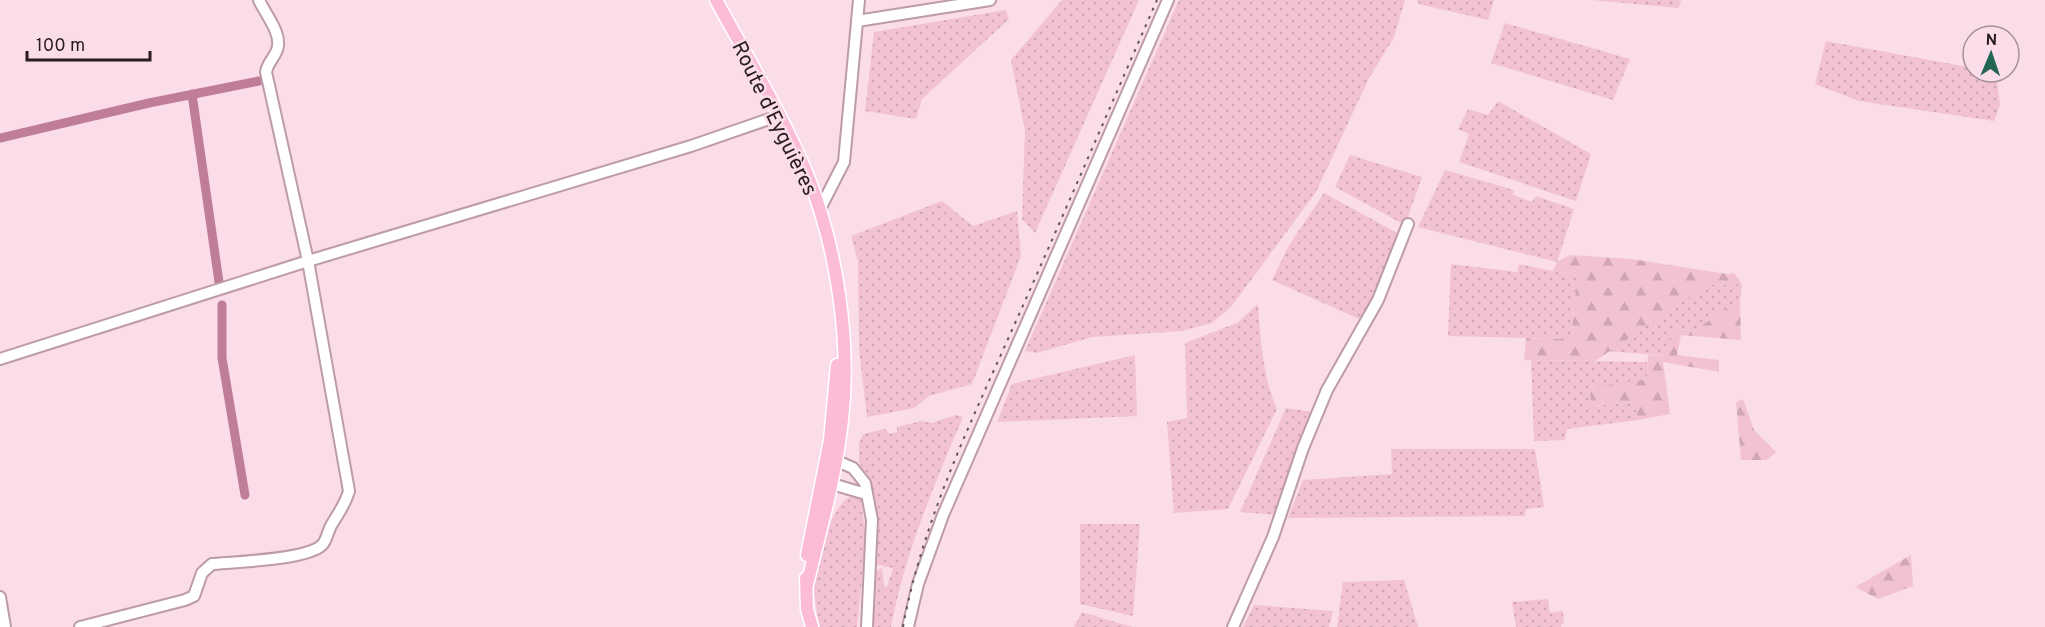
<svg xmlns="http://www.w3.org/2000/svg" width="2045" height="627" viewBox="0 0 2045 627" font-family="Overpass,sans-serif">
	<defs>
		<pattern id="green-dots" width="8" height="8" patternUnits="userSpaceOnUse" patternTransform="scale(1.5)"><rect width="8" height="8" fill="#f2c2d4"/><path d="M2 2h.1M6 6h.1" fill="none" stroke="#d0a6b6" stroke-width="1.8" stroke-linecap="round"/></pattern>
		<pattern id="forest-firs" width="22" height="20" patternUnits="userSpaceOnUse" patternTransform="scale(1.5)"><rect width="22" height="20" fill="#f2c2d4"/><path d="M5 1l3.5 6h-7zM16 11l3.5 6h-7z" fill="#d0a6b6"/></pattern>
	</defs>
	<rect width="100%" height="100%" fill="#fadde8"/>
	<g fill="url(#green-dots)">
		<path d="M 1062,0 L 1139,0 L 1035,233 L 1022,219 L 1025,130 L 1011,60 Z"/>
		<path d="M 1179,0 L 1405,0 L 1394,37 L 1369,78 L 1316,192 L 1231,307 L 1212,323 L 1182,331 L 1092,337 L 1037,353 L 1025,351 Z"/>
		<path d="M 1417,0 L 1494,0 L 1488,20 L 1419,4 Z"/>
		<path d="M 1592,0 L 1681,0 L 1679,8 Z"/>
		<path d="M 1006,10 L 1009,19 L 922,99 L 916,119 L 865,111 L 874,32 Z"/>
		<path d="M 1505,23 L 1630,59 L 1613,100 L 1491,63 Z"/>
		<path d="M 1826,41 L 1973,68 L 1973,72 L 1996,72 L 2000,105 L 1994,121 L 1859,101 L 1815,84 Z"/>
		<path d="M 1498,101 L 1591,154 L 1576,201 L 1459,162 L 1469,134 L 1458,129 L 1468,109 L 1488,115 Z"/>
		<path d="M 1350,155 L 1422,177 L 1405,225 L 1335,187 Z"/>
		<path d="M 1445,170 L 1514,190 L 1513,195 L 1532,202 L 1536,196 L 1574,209 L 1557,262 L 1418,227 Z"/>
		<path d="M 1324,193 L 1399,234 L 1373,297 L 1359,319 L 1272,280 L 1288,247 Z"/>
		<path d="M 942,201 L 973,226 L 1017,211 L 1021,256 L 972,384 L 929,396 L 914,408 L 867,417 L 859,350 L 858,262 L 851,236 Z"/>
		<path d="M 1451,264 L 1517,272 L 1519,264 L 1577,276 L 1571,339 L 1448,336 Z"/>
		<path d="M 1742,284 L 1740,301 L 1696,329 L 1672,330 L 1670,356 L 1606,351 L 1707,285 Z"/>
		<path d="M 1258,304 C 1261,340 1262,375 1277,409 L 1228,509 L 1174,513 L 1167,422 L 1187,418 L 1185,343 L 1237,323 Z"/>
		<path d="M 1135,355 L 1137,416 L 997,422 L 1012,384 Z"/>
		<path d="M 1531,360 L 1647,362 L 1648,379 L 1593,406 L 1635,402 L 1638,420 L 1567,429 L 1565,440 L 1534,441 Z"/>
		<path d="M 1286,408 L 1313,412 L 1277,515 L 1240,512 Z"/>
		<path d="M 956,415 L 963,417 C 934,485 905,553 891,627 L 869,627 L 874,572 L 882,568 L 884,586 L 887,587 L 893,568 L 875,564 L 877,514 L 871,485 L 859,462 L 859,444 L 863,434 L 885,429 L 890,434 L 897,432 L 897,427 L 921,421 L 931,423 Z"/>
		<path d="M 1391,449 L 1535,449 L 1544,507 L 1526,509 L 1525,516 L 1288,518 L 1303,480 L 1392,474 Z"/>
		<path d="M 851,496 L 861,499 L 866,539 L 857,627 L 820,627 C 817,613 814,599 814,585 C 816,561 829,508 851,496 Z"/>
		<path d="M 1080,524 L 1140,524 L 1133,616 L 1080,604 Z"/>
		<path d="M 1404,580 L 1418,627 L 1337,627 L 1343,582 Z"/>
		<path d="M 1548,599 L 1550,613 L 1563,611 L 1564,623 L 1561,624 L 1561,627 L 1516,627 L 1512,602 Z"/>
		<path d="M 1254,605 L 1333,611 L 1333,612 L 1329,627 L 1243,627 Z"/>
		<path d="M 1082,612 L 1132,627 L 1074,627 Z"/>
	</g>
	<g fill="url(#forest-firs)">
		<path d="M 1570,255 L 1631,259 L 1727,274 L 1734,273 L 1742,284 L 1707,285 L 1595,361 L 1524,360 L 1526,338 L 1571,339 L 1577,276 L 1553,271 L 1557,262 Z"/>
		<path d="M 1740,301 L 1741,340 L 1681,335 L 1677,355 L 1719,360 L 1719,372 L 1663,362 L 1670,414 L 1638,420 L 1635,402 L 1592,406 L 1589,388 L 1647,379 L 1648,355 L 1669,356 L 1672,330 L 1696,329 Z"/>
		<path d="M 1743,399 L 1754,430 L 1776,452 L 1767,460 L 1741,460 L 1736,402 Z"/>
		<path d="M 1911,555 L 1913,586 L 1878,599 L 1855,587 Z"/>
	</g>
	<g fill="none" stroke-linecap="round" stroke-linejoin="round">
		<g stroke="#bf7d98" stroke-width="9">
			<path d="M 192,94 L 219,282"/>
			<path d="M 0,138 L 149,103 L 259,81"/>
			<path d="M 222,305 L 222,358 L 245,495"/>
		</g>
		<defs>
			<g id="minor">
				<path d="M 857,21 L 990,0"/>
				<path d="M 820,209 L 844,162 L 859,0"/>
				<path d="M 0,359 L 308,261 L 691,146 L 778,116"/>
				<path d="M 837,461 L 853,468 L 865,483 L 872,520 L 867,627"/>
				<path d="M 829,477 L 832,484 L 866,494"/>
				<path d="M 0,597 L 5,627"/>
				<path d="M 80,627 L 185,600 L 194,596 L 202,573 L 212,564 C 233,562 307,560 322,545 C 327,540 328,530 332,524 C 339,512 345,505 349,491 L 308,261 L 266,72 C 268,62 273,60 277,50 C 283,34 265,14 259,0"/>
				<path d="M 908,627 L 918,584 L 943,515 L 1168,0"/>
				<path d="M 1233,627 L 1273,537 L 1303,448 L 1327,390 L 1378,300 L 1408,224"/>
			</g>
			<g id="major">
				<path d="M 716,0 C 747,57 782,114 807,174 C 837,247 851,342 842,420 C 836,476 820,531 807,585"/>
				<path d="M 807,555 L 830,440 L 837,365"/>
				<path d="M 806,578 L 807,609 L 812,627"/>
			</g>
		</defs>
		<use href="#minor" stroke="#bd9ba8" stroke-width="14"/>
		<use href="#major" stroke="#fff" stroke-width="15"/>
		<use href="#minor" stroke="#fff" stroke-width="10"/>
		<use href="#major" stroke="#fcbcd8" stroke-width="12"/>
		<path stroke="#67555c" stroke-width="2" stroke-dasharray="3 6" stroke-linecap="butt" d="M 903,627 C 923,519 972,420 1016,321 C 1064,214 1110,107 1157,0"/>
	</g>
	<g text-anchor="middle" stroke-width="5" stroke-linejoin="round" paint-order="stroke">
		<g font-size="21" fill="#291c21" stroke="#fadde8">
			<text transform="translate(775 118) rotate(64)" y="7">Route d'Eyguières</text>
		</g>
	</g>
	<g transform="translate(1991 54) rotate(2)"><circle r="28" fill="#fadde8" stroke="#a69098" stroke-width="1.5"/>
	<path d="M0-4.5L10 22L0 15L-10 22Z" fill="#236554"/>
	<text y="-9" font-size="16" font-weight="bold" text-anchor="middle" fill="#291c21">N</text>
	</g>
	<path d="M27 51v9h123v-9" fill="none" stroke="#291c21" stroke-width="3"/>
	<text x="36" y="51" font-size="18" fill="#291c21" stroke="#fadde8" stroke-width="4.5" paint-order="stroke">100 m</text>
</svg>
